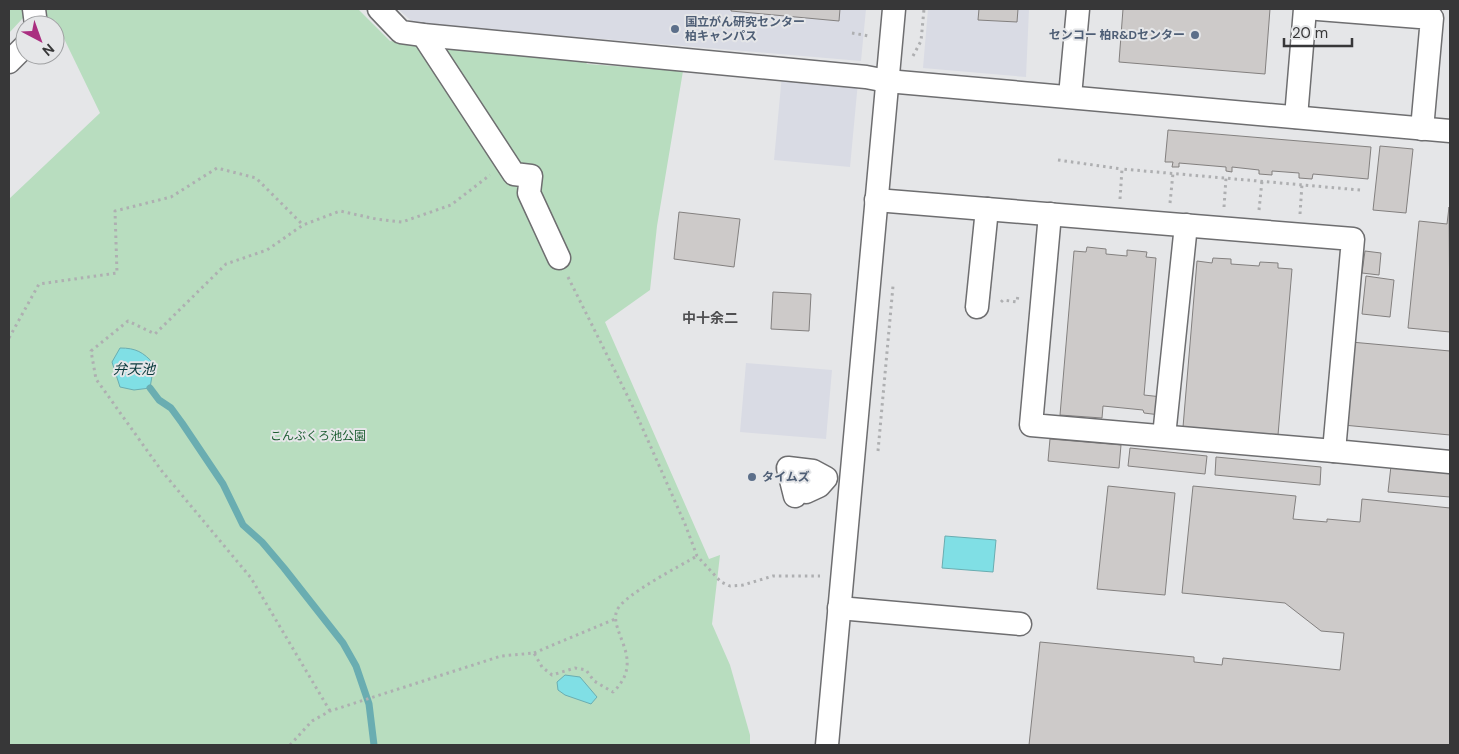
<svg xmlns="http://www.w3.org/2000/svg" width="1459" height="754" viewBox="0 0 1459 754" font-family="'DM Sans','Noto Sans JP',sans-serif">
	<rect width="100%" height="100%" fill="#e5e6e8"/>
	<g fill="#d9dbe4">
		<path d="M 398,9 L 866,9 L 861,61 L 414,23 Z"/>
		<path d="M 928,9 L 1029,9 L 1026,77 L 923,68 Z"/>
		<path d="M 782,75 L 858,82 L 850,167 L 774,160 Z"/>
		<path d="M 746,363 L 832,370 L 826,439 L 740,432 Z"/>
	</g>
	<path fill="#b8ddbf" d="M 9,9 L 358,9 L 390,41 L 584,59 L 587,64 L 683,71 L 657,226 L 650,290 L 605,322 L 709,559 L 720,555 L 712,624 L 730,665 L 750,735 L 750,745 L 9,745 L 9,199 L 100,113 L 55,20 L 23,18 L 9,33 Z"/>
	<g fill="#80dfe5" stroke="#6aadb1">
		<path d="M 120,348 C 136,348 143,352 154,364 L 150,388 L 134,390 L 120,387 L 112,362 Z"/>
		<path d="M 945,536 L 996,540 L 993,572 L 942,568 Z"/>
		<path d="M 565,675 L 580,677 L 597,697 L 591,704 L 565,695 L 558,690 L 557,682 Z"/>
	</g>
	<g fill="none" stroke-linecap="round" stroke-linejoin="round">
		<path stroke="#6aadb1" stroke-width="7" d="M 150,388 L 159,400 L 171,408 L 182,423 L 223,484 L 243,525 L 262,542 L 284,568 L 343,643 L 356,666 L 369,704 L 374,745"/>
	</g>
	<g fill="#cdcac9" stroke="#83807f">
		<path d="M 731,9 L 840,9 L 839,21 L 731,11 Z"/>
		<path d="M 979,9 L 1018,9 L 1017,22 L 978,20 Z"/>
		<path d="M 1123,9 L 1270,9 L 1265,74 L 1119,62 Z"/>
		<path d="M 1168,130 L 1371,147 L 1368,179 L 1313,174 L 1312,179 L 1299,178 L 1299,173 L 1272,171 L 1272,175 L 1259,174 L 1259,170 L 1232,167 L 1232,172 L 1226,171 L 1226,167 L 1179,163 L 1179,167 L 1172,167 L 1173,162 L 1165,162 Z"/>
		<path d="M 1380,146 L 1413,149 L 1406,213 L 1373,210 Z"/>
		<path d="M 1449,207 L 1450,332 L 1408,328 L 1419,221 L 1447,224 Z"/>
		<path d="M 679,212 L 740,219 L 734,267 L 674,259 Z"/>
		<path d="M 1087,247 L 1106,249 L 1106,254 L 1127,256 L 1127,250 L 1147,252 L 1146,257 L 1156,258 L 1144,395 L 1162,397 L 1160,415 L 1144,413 L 1143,410 L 1103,406 L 1102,418 L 1060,415 L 1074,251 L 1086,252 Z"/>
		<path d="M 1365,251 L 1381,253 L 1379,275 L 1362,273 Z"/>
		<path d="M 1213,258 L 1231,259 L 1231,264 L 1259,266 L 1260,262 L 1278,263 L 1278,268 L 1292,269 L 1278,435 L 1183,427 L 1197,261 L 1212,263 Z"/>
		<path d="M 1366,276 L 1394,280 L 1390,317 L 1362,314 Z"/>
		<path d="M 773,292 L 811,294 L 809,331 L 771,329 Z"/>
		<path d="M 1351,342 L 1450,351 L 1450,435 L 1343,425 Z"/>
		<path d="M 1050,439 L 1121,445 L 1119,468 L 1048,461 Z"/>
		<path d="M 1130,448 L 1207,456 L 1205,474 L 1128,466 Z"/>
		<path d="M 1216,457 L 1321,467 L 1320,485 L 1215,475 Z"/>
		<path d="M 1391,466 L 1450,472 L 1450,497 L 1388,492 Z"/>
		<path d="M 1108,486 L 1175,493 L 1165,595 L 1097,589 Z"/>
		<path d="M 1193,486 L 1296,496 L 1293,519 L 1327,522 L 1327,519 L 1360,522 L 1362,499 L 1450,508 L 1450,745 L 1029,745 L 1040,642 L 1194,657 L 1194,662 L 1222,665 L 1223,658 L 1340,670 L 1344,633 L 1321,631 L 1285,603 L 1182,593 Z"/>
	</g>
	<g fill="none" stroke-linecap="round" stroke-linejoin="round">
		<defs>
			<g id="minor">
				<path d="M 34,9 L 36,25"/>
				<path d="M 379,9 L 401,32 L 423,35 L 866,77 L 887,81 L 1450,131"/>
				<path d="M 1318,9 L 1432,18 L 1422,129"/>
				<path d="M 423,35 L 514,174 L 531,176 L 529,193 L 559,258"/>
				<path d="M 9,62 L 25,46"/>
				<path d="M 1070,96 L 1078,9"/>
				<path d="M 1296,117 L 1305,9"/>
				<path d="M 876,200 L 1353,239 L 1334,451 L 1450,462"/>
				<path d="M 1050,214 L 1031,425 L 1334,451"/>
				<path d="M 977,307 L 987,209"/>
				<path d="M 1164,436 L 1186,225"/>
				<path d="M 795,496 L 788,468 L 813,471 L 826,478 L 819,486 L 806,492"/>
				<path d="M 839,608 L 1020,624"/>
				<path d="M 827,745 L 894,9"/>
			</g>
		</defs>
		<use href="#minor" stroke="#6e6e70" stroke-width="25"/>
		<g stroke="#aeafb1" stroke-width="3" stroke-dasharray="2.5 4" stroke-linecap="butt">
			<path d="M 852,33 L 869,36"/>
			<path d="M 913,56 L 921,41 L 924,9"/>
			<path d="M 1058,160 L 1122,169"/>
			<path d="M 1120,199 L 1122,169 L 1360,190"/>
			<path d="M 1170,203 L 1173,173"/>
			<path d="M 1224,207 L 1226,178"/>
			<path d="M 1259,210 L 1262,181"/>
			<path d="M 1300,214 L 1302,184"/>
			<path d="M 568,277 L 634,409 L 685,524 L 697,556 L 721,582 L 730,586 L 743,585 L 773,576 L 820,576"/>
			<path d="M 1001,302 L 1003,300 L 1017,302 L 1018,295"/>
			<path d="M 9,338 L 39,284 L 117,273 L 115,211 L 171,197 L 217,168 L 256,178 L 303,225"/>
			<path d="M 878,451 L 893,286"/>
			<path d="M 534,653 L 615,619"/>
			<path d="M 330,711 L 251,578 L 161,470 L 96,379 L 91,351 L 128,321 L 155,334 L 226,264 L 267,250 L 303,225 L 340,211 L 376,219 L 402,222 L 451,205 L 490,175"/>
			<path d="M 290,745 L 312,721 L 330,711 L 501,656 L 534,653 L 542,667 L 552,675 L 575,668 L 586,670 L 594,681 L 613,692 C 647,660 608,632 617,610 C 625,594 680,566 697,556"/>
		</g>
		<use href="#minor" stroke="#fff" stroke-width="22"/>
	</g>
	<g fill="#5c6f8a" stroke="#e5e6e8" stroke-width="2">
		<circle cx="675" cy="29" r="5"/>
		<circle cx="1195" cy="35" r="5"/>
		<circle cx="752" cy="477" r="5"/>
	</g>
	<g text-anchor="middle" stroke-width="4" stroke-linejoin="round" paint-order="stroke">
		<g font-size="12" font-weight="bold" fill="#4e5e75" stroke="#e5e6e8" text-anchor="start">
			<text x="685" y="26">国立がん研究センター<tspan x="685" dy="14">柏キャンパス</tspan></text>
			<text x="1185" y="39" text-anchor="end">センコー 柏R&amp;Dセンター</text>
			<text x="762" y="481">タイムズ</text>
		</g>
		<g font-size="12" fill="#1d5d32" stroke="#e5e6e8">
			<text x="318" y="440">こんぶくろ池公園</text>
		</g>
		<g font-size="14" font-weight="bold" fill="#4f4f51" stroke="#e5e6e8">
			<text x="710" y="323">中十余二</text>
		</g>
		<g font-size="14" font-style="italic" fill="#09383b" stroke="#e5e6e8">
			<text x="134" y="374">弁天池</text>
		</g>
	</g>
	<rect width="1459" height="754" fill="none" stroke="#373738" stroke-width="20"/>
	<g transform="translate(40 40) rotate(139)"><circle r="24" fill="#e5e6e8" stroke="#9fa0a2"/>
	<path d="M0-4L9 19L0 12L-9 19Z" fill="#aa2e80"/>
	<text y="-8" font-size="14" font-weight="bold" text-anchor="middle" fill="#373738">N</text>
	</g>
	<path d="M1284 38v8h68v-8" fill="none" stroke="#373738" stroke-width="2.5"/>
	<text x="1292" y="38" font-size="15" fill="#373738" stroke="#e5e6e8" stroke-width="4" paint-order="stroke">20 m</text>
</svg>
